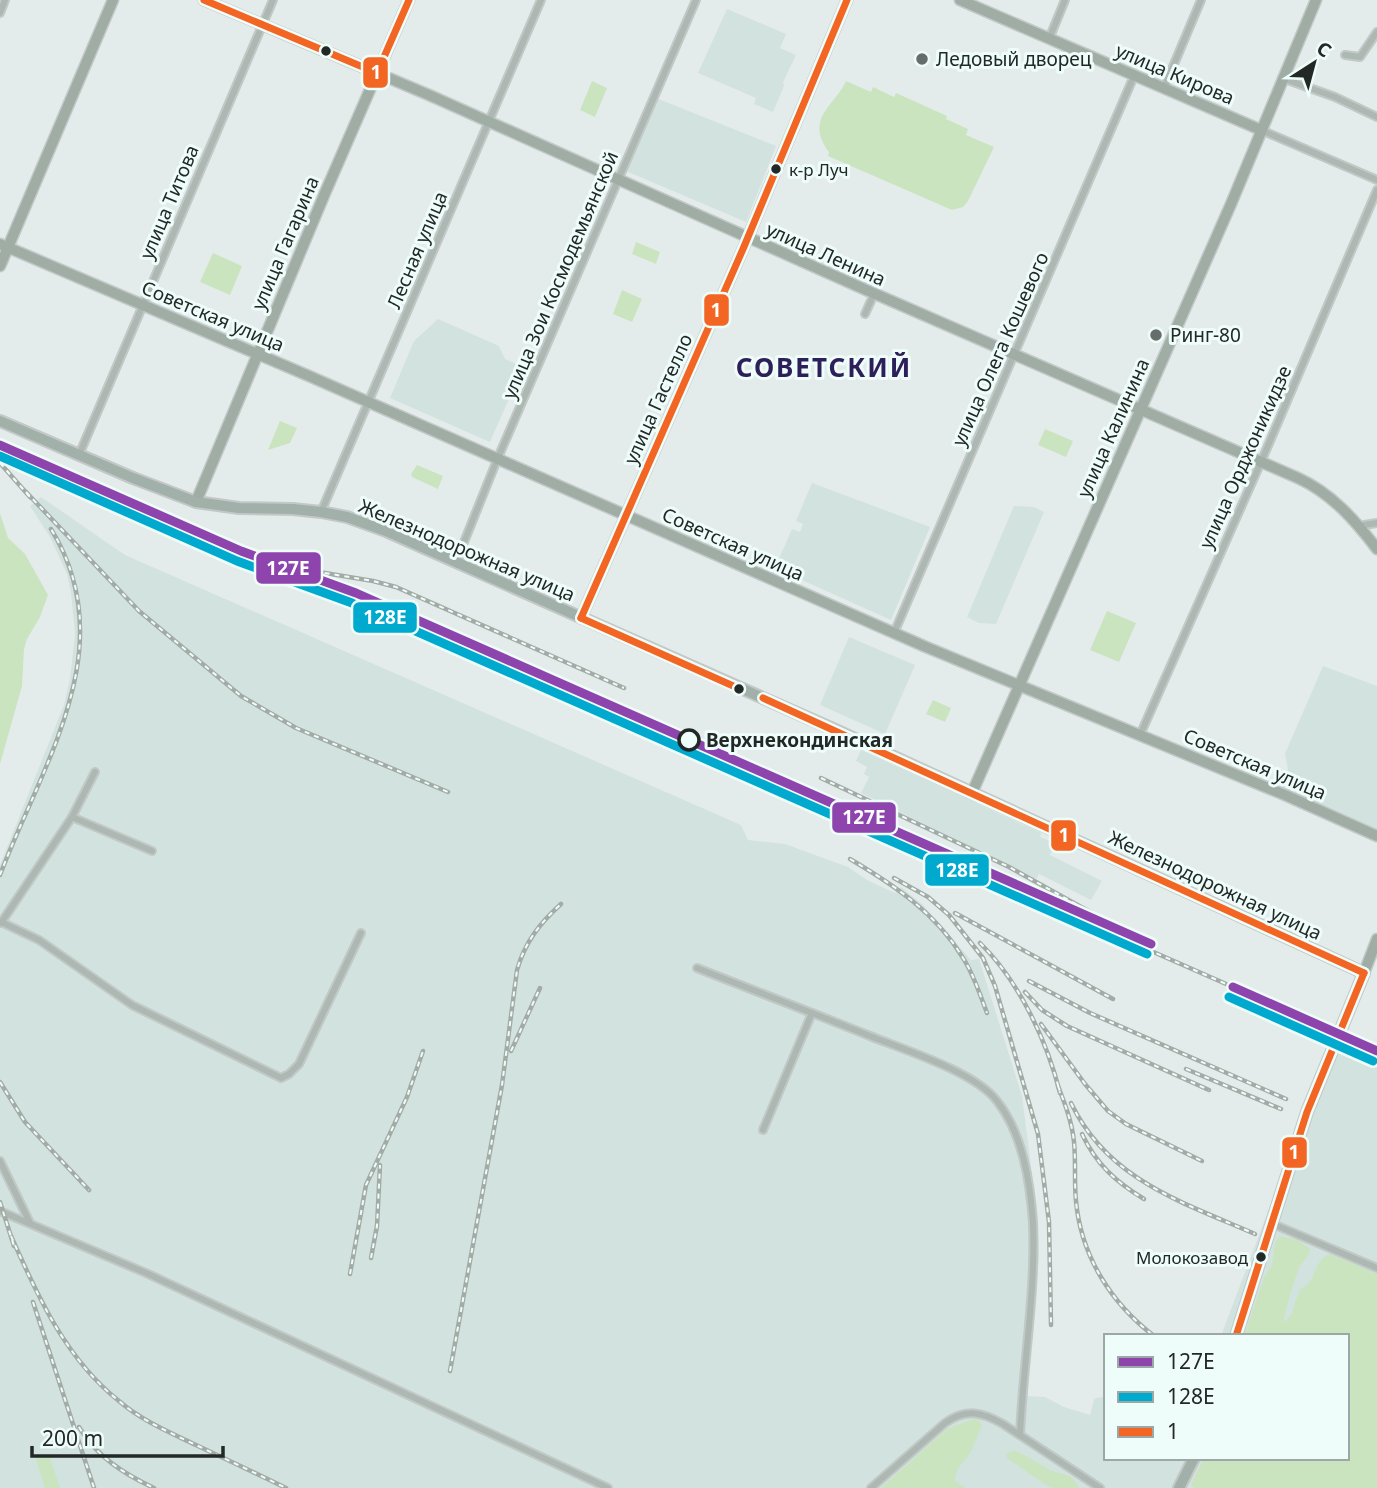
<svg xmlns="http://www.w3.org/2000/svg" width="1377" height="1488" viewBox="0 0 1377 1488" font-family="'Noto Sans',sans-serif">
	<rect width="100%" height="100%" fill="#e4eceb"/>
	<g fill="#d2e2de">
		<path d="M 727,9 L 786,34 L 780,48 L 796,55 L 783,82 L 784,86 L 773,112 L 754,104 L 756,98 L 698,73 Z"/>
		<path d="M 656,98 L 776,146 L 746,222 L 626,171 Z"/>
		<path d="M 438,319 L 499,346 L 505,359 L 523,367 L 490,442 L 390,398 L 414,341 Z"/>
		<path d="M 812,483 L 930,527 L 891,620 L 775,568 L 792,529 L 800,532 L 803,524 L 796,521 Z"/>
		<path d="M 41,497 L 125,555 L 741,825 L 748,840 L 785,844 L 848,867 L 867,880 L 895,893 L 901,887 L 923,905 L 971,960 L 979,959 L 1022,1096 L 1037,1213 L 1039,1256 L 1027,1396 L 1045,1397 L 1064,1407 L 1090,1415 L 1094,1399 L 1101,1397 L 1106,1399 L 1106,1458 L 1347,1458 L 1347,1336 L 1221,1336 L 1270,1206 L 1281,1208 L 1306,1125 L 1339,1049 L 1377,1067 L 1377,1488 L 0,1488 L 0,865 L 64,705 L 70,679 L 75,634 L 71,592 L 67,574 L 50,537 L 30,506 Z"/>
		<path d="M 1014,506 L 1034,507 L 1044,512 L 996,624 L 979,623 L 967,617 Z"/>
		<path d="M 849,637 L 915,665 L 885,734 L 820,705 Z"/>
		<path d="M 1323,666 L 1377,686 L 1377,831 L 1281,787 L 1288,769 L 1285,754 Z"/>
		<path d="M 861,750 L 971,800 L 972,798 L 977,800 L 976,803 L 1041,833 L 1040,837 L 1055,843 L 1050,855 L 1102,881 L 1091,900 L 1039,874 L 1036,879 L 861,793 L 869,777 L 864,774 L 867,767 L 856,761 Z"/>
	</g>
	<g fill="#cae4c0">
		<path d="M 592,81 L 607,88 L 595,117 L 580,110 Z"/>
		<path d="M 846,81 L 871,92 L 873,87 L 894,97 L 896,93 L 947,116 L 946,119 L 968,129 L 966,135 L 994,147 L 968,201 L 963,207 L 952,210 L 828,156 L 829,152 C 804,118 835,106 846,81 Z"/>
		<path d="M 636,242 L 660,252 L 656,264 L 632,254 Z"/>
		<path d="M 213,253 L 242,266 L 230,295 L 200,282 Z"/>
		<path d="M 622,290 L 642,299 L 632,322 L 613,314 Z"/>
		<path d="M 280,421 L 297,428 L 290,443 L 268,450 Z"/>
		<path d="M 1045,429 L 1073,441 L 1066,457 L 1038,445 Z"/>
		<path d="M 417,465 L 443,476 L 438,489 L 412,477 L 411,474 Z"/>
		<path d="M 0,513 L 8,538 L 25,554 L 48,595 L 40,617 L 27,639 L 24,649 L 22,686 L 0,764 Z"/>
		<path d="M 1107,611 L 1136,623 L 1119,662 L 1090,650 Z"/>
		<path d="M 933,700 L 951,708 L 945,722 L 926,714 Z"/>
		<path d="M 1280,1236 L 1298,1240 L 1310,1249 C 1309,1258 1303,1260 1299,1268 C 1294,1280 1285,1310 1284,1322 C 1295,1314 1293,1304 1299,1293 C 1304,1283 1299,1292 1307,1285 C 1317,1275 1314,1261 1330,1254 L 1377,1274 L 1377,1488 L 1194,1488 L 1191,1484 L 1204,1458 L 1347,1458 L 1347,1336 L 1244,1336 L 1264,1278 L 1272,1265 L 1275,1242 Z"/>
		<path d="M 973,1419 L 978,1420 L 982,1425 C 978,1434 975,1443 971,1451 C 965,1462 955,1467 955,1481 L 966,1488 L 881,1488 L 947,1429 Z"/>
		<path d="M 1015,1451 C 1027,1456 1035,1461 1046,1468 C 1060,1477 1070,1469 1079,1488 L 1053,1488 L 1048,1486 L 1008,1459 L 1006,1455 L 1009,1452 Z"/>
		<path d="M 38,1454 L 48,1454 L 50,1458 L 60,1488 L 45,1488 L 35,1456 Z"/>
	</g>
	<g fill="none" stroke-linecap="round" stroke-linejoin="round">
		<defs>
			<g id="street">
				<path d="M 0,13 L 5,0"/>
				<path d="M 1049,39 L 1065,0"/>
				<path d="M 1345,55 L 1360,57 L 1377,32"/>
				<path d="M 1282,78 L 1335,97 L 1377,117"/>
				<path d="M 1164,88 L 1201,0"/>
				<path d="M 1261,130 L 1377,180"/>
				<path d="M 865,314 L 874,294"/>
				<path d="M 79,455 L 273,0"/>
				<path d="M 321,512 L 541,0"/>
				<path d="M 1358,526 L 1377,523"/>
				<path d="M 456,562 L 497,460 L 696,0"/>
				<path d="M 894,633 L 1134,76"/>
				<path d="M 1140,735 L 1261,462 L 1377,190"/>
				<path d="M 72,817 L 152,851"/>
				<path d="M 1,922 L 39,940 L 132,1005 L 281,1078 L 289,1074 L 299,1064 L 361,933"/>
				<path d="M 1,923 L 72,817 L 95,772"/>
				<path d="M 697,968 C 755,991 813,1013 870,1036 C 905,1050 975,1072 997,1101 C 1023,1134 1030,1182 1033,1222 C 1036,1293 1023,1364 1020,1435"/>
				<path d="M 763,1130 L 812,1013"/>
				<path d="M 0,1161 L 30,1223"/>
				<path d="M 0,1211 L 146,1273 L 608,1488"/>
				<path d="M 1273,1224 L 1377,1268"/>
				<path d="M 871,1488 L 945,1423 C 966,1408 982,1412 1003,1424 L 1100,1488"/>
			</g>
			<g id="secondary">
				<path d="M 204,0 L 429,95 L 864,289 L 1298,478 C 1331,493 1355,520 1377,549"/>
				<path d="M 960,0 L 1261,130"/>
				<path d="M 0,244 L 309,376 L 926,647 L 1285,795 L 1377,836"/>
				<path d="M 0,266 L 113,0"/>
				<path d="M 196,502 L 325,193 L 409,0"/>
				<path d="M 581,618 L 743,249 L 847,0"/>
				<path d="M 972,793 L 1231,204 L 1316,0"/>
				<path d="M 1364,973 L 1377,939"/>
			</g>
			<g id="primary">
				<path d="M 0,421 L 133,478 L 196,502 L 239,508 L 293,509 L 321,512 L 347,517 L 386,531 L 833,729 L 1364,973 L 1307,1112 L 1236,1336"/>
				<path d="M 1179,1488 L 1194,1458"/>
			</g>
		</defs>
		<use href="#street" stroke="#c2c8c7" stroke-width="10"/>
		<use href="#secondary" stroke="#c2c8c7" stroke-width="13"/>
		<use href="#primary" stroke="#c2c8c7" stroke-width="14"/>
		<use href="#street" stroke="#acb8b1" stroke-width="6"/>
		<use href="#secondary" stroke="#9fada5" stroke-width="10"/>
		<use href="#primary" stroke="#a1b0a8" stroke-width="10"/>
		<defs>
			<g id="rail">
				<path d="M 0,463 L 30,497"/>
				<path d="M 26,492 L 139,611 L 241,696 L 296,728 L 448,792"/>
				<path d="M 241,551 L 1233,987"/>
				<path d="M 295,568 L 373,581 L 396,587 L 624,688"/>
				<path d="M 821,778 L 1009,867 L 1092,913"/>
				<path d="M 850,859 C 894,885 936,913 963,958 C 974,975 980,995 987,1013"/>
				<path d="M 0,875 C 42,764 124,647 51,529"/>
				<path d="M 894,878 L 928,897 L 949,915 L 983,958 L 995,986 L 1038,1134 L 1049,1222 L 1051,1325"/>
				<path d="M 955,913 L 1113,999"/>
				<path d="M 980,943 C 1019,981 1047,1041 1060,1093"/>
				<path d="M 1029,981 L 1090,1013 L 1286,1099"/>
				<path d="M 1025,992 L 1042,1010 L 1067,1026 L 1209,1090"/>
				<path d="M 1041,1024 L 1085,1084 L 1108,1111 L 1126,1124 L 1202,1161"/>
				<path d="M 1352,1045 L 1377,1059"/>
				<path d="M 511,1051 L 540,988"/>
				<path d="M 1186,1069 L 1281,1109"/>
				<path d="M 0,1082 L 25,1122 L 89,1190"/>
				<path d="M 1058,1086 C 1065,1104 1072,1122 1074,1142 C 1076,1162 1074,1181 1076,1201 C 1081,1256 1111,1303 1154,1336"/>
				<path d="M 1071,1103 C 1108,1180 1182,1202 1255,1234"/>
				<path d="M 1082,1134 C 1096,1164 1116,1182 1144,1199"/>
				<path d="M 0,1202 L 14,1246"/>
				<path d="M 11,1236 C 38,1297 66,1359 119,1401 C 142,1421 171,1433 198,1446 C 228,1460 257,1474 286,1488"/>
				<path d="M 371,1258 L 377,1226 L 380,1165"/>
				<path d="M 350,1274 L 366,1185 L 407,1097 L 423,1051"/>
				<path d="M 33,1302 L 94,1488"/>
				<path d="M 450,1371 L 502,1085 L 517,970 C 525,942 540,923 561,904"/>
				<path d="M 79,1427 C 96,1456 124,1474 154,1488"/>
			</g>
		</defs>
		<use href="#rail" stroke="#a2aba6" stroke-width="4.5"/>
		<use href="#rail" stroke="#eefdf9" stroke-width="2" stroke-dasharray="5" stroke-linecap="butt"/>
		<defs>
			<g id="bus-1">
				<path d="M 204,0 L 377,73 L 409,0"/>
				<path d="M 581,618 L 743,249 L 847,0"/>
				<path d="M 581,618 L 740,689"/>
				<path d="M 763,698 L 1364,973"/>
				<path d="M 1236,1336 L 1307,1112 L 1364,973"/>
			</g>
		</defs>
		<use href="#bus-1" stroke="#eefdf9" stroke-width="12"/>
		<use href="#bus-1" stroke="#f26522" stroke-width="7"/>
		<defs>
			<g id="rail-1">
				<path d="M 0,445 L 241,551 L 356,593 L 1151,944"/>
				<path d="M 1233,987 L 1377,1051"/>
			</g>
			<g id="rail-2">
				<path d="M 0,456 L 237,561 L 352,603 L 1147,954"/>
				<path d="M 1229,997 L 1373,1061"/>
			</g>
		</defs>
		<use href="#rail-1" stroke="#eefdf9" stroke-width="14"/>
		<use href="#rail-2" stroke="#eefdf9" stroke-width="14"/>
		<use href="#rail-1" stroke="#8e44ad" stroke-width="9"/>
		<use href="#rail-2" stroke="#00a9ce" stroke-width="9"/>
	</g>
	<g fill="#222826" stroke="#eefdf9" stroke-width="2.5">
		<circle cx="326" cy="51" r="6"/>
		<circle cx="776" cy="169" r="6"/>
		<circle cx="739" cy="689" r="6"/>
		<circle cx="1261" cy="1257" r="6"/>
	</g>
	<g fill="#666d6b" stroke="#eefdf9" stroke-width="2.5">
		<circle cx="922" cy="59" r="7"/>
		<circle cx="1156" cy="335" r="7"/>
	</g>
	<circle fill="#eefdf9" stroke="#222826" stroke-width="3.5" cx="689" cy="740" r="10"/>
	<g text-anchor="middle" stroke-width="6" stroke-linejoin="round" paint-order="stroke">
		<g font-size="17" fill="#222826" stroke="#eefdf9" text-anchor="start">
			<text x="789" y="176">к-р Луч</text>
			<text x="1248" y="1264" text-anchor="end">Молокозавод</text>
		</g>
		<g font-size="19" fill="#222826" stroke="#eefdf9" text-anchor="start">
			<text x="936" y="66">Ледовый дворец</text>
			<text x="1170" y="342">Ринг-80</text>
		</g>
		<g font-size="19" fill="#222826" stroke="#eefdf9">
			<text transform="translate(1175 74) rotate(23)" y="7">улица Кирова</text>
			<text transform="translate(169 202) rotate(-67)" y="7">улица Титова</text>
			<text transform="translate(285 243) rotate(-67)" y="7">улица Гагарина</text>
			<text transform="translate(417 250) rotate(-67)" y="7">Лесная улица</text>
			<text transform="translate(826 254) rotate(24)" y="7">улица Ленина</text>
			<text transform="translate(560 275) rotate(-67)" y="7">улица Зои Космодемьянской</text>
			<text transform="translate(213 316) rotate(23)" y="7">Советская улица</text>
			<text transform="translate(1000 349) rotate(-66)" y="7">улица Олега Кошевого</text>
			<text transform="translate(658 399) rotate(-66)" y="7">улица Гастелло</text>
			<text transform="translate(1113 428) rotate(-66)" y="7">улица Калинина</text>
			<text transform="translate(1245 457) rotate(-66)" y="7">улица Орджоникидзе</text>
			<text transform="translate(733 544) rotate(24)" y="7">Советская улица</text>
			<text transform="translate(467 550) rotate(23)" y="7">Железнодорожная улица</text>
			<text transform="translate(1255 764) rotate(23)" y="7">Советская улица</text>
			<text transform="translate(1215 885) rotate(25)" y="7">Железнодорожная улица</text>
		</g>
		<g font-size="19" font-weight="bold" fill="#222826" stroke="#eefdf9" text-anchor="start">
			<text x="706" y="747">Верхнекондинская</text>
		</g>
		<g font-size="26" font-weight="bold" letter-spacing="2" fill="#2d1f5a" stroke="#eefdf9">
			<text x="824" y="377">СОВЕТСКИЙ</text>
		</g>
	</g>
	<g stroke="#eefdf9" stroke-width="2.5">
		<rect x="362" y="56" width="27" height="33" rx="7" fill="#f26522"/>
		<rect x="703" y="293" width="27" height="34" rx="7" fill="#f26522"/>
		<rect x="255" y="551" width="67" height="34" rx="7" fill="#8e44ad"/>
		<rect x="352" y="601" width="66" height="33" rx="7" fill="#00a9ce"/>
		<rect x="831" y="801" width="66" height="33" rx="7" fill="#8e44ad"/>
		<rect x="1050" y="819" width="27" height="33" rx="7" fill="#f26522"/>
		<rect x="924" y="853" width="66" height="34" rx="7" fill="#00a9ce"/>
		<rect x="1281" y="1136" width="27" height="33" rx="7" fill="#f26522"/>
	</g>
	<g font-size="19" text-anchor="middle" font-weight="bold" fill="#fff">
		<text x="376" y="79">1</text>
		<text x="716" y="317">1</text>
		<text x="288" y="575">127Е</text>
		<text x="385" y="624">128Е</text>
		<text x="864" y="824">127Е</text>
		<text x="1064" y="842">1</text>
		<text x="957" y="877">128Е</text>
		<text x="1294" y="1159">1</text>
	</g>
	<rect x="1104" y="1334" width="245" height="126" fill="#eefdf9" stroke="#9ca8a5" stroke-width="2"/>
	<rect x="1118" y="1357" width="35" height="10" fill="#8e44ad" stroke="#9ca8a5" stroke-width="2"/>
	<text x="1167" y="1369" font-size="21" fill="#222826">127Е</text>
	<rect x="1118" y="1392" width="35" height="10" fill="#00a9ce" stroke="#9ca8a5" stroke-width="2"/>
	<text x="1167" y="1404" font-size="21" fill="#222826">128Е</text>
	<rect x="1118" y="1427" width="35" height="10" fill="#f26522" stroke="#9ca8a5" stroke-width="2"/>
	<text x="1167" y="1439" font-size="21" fill="#222826">1</text>
	<g transform="translate(1314 63) rotate(36)" stroke="#eefdf9" stroke-width="5" paint-order="stroke">
	<path d="M0-5L12 26L0 18L-12 26Z" fill="#222826"/>
	<text y="-10" font-size="19" font-weight="bold" text-anchor="middle" fill="#222826">С</text>
	</g>
	<path d="M32 1446v10h191v-10" fill="none" stroke="#222826" stroke-width="3.5"/>
	<text x="42" y="1446" font-size="21" fill="#222826" stroke="#eefdf9" stroke-width="5" paint-order="stroke">200 m</text>
</svg>
